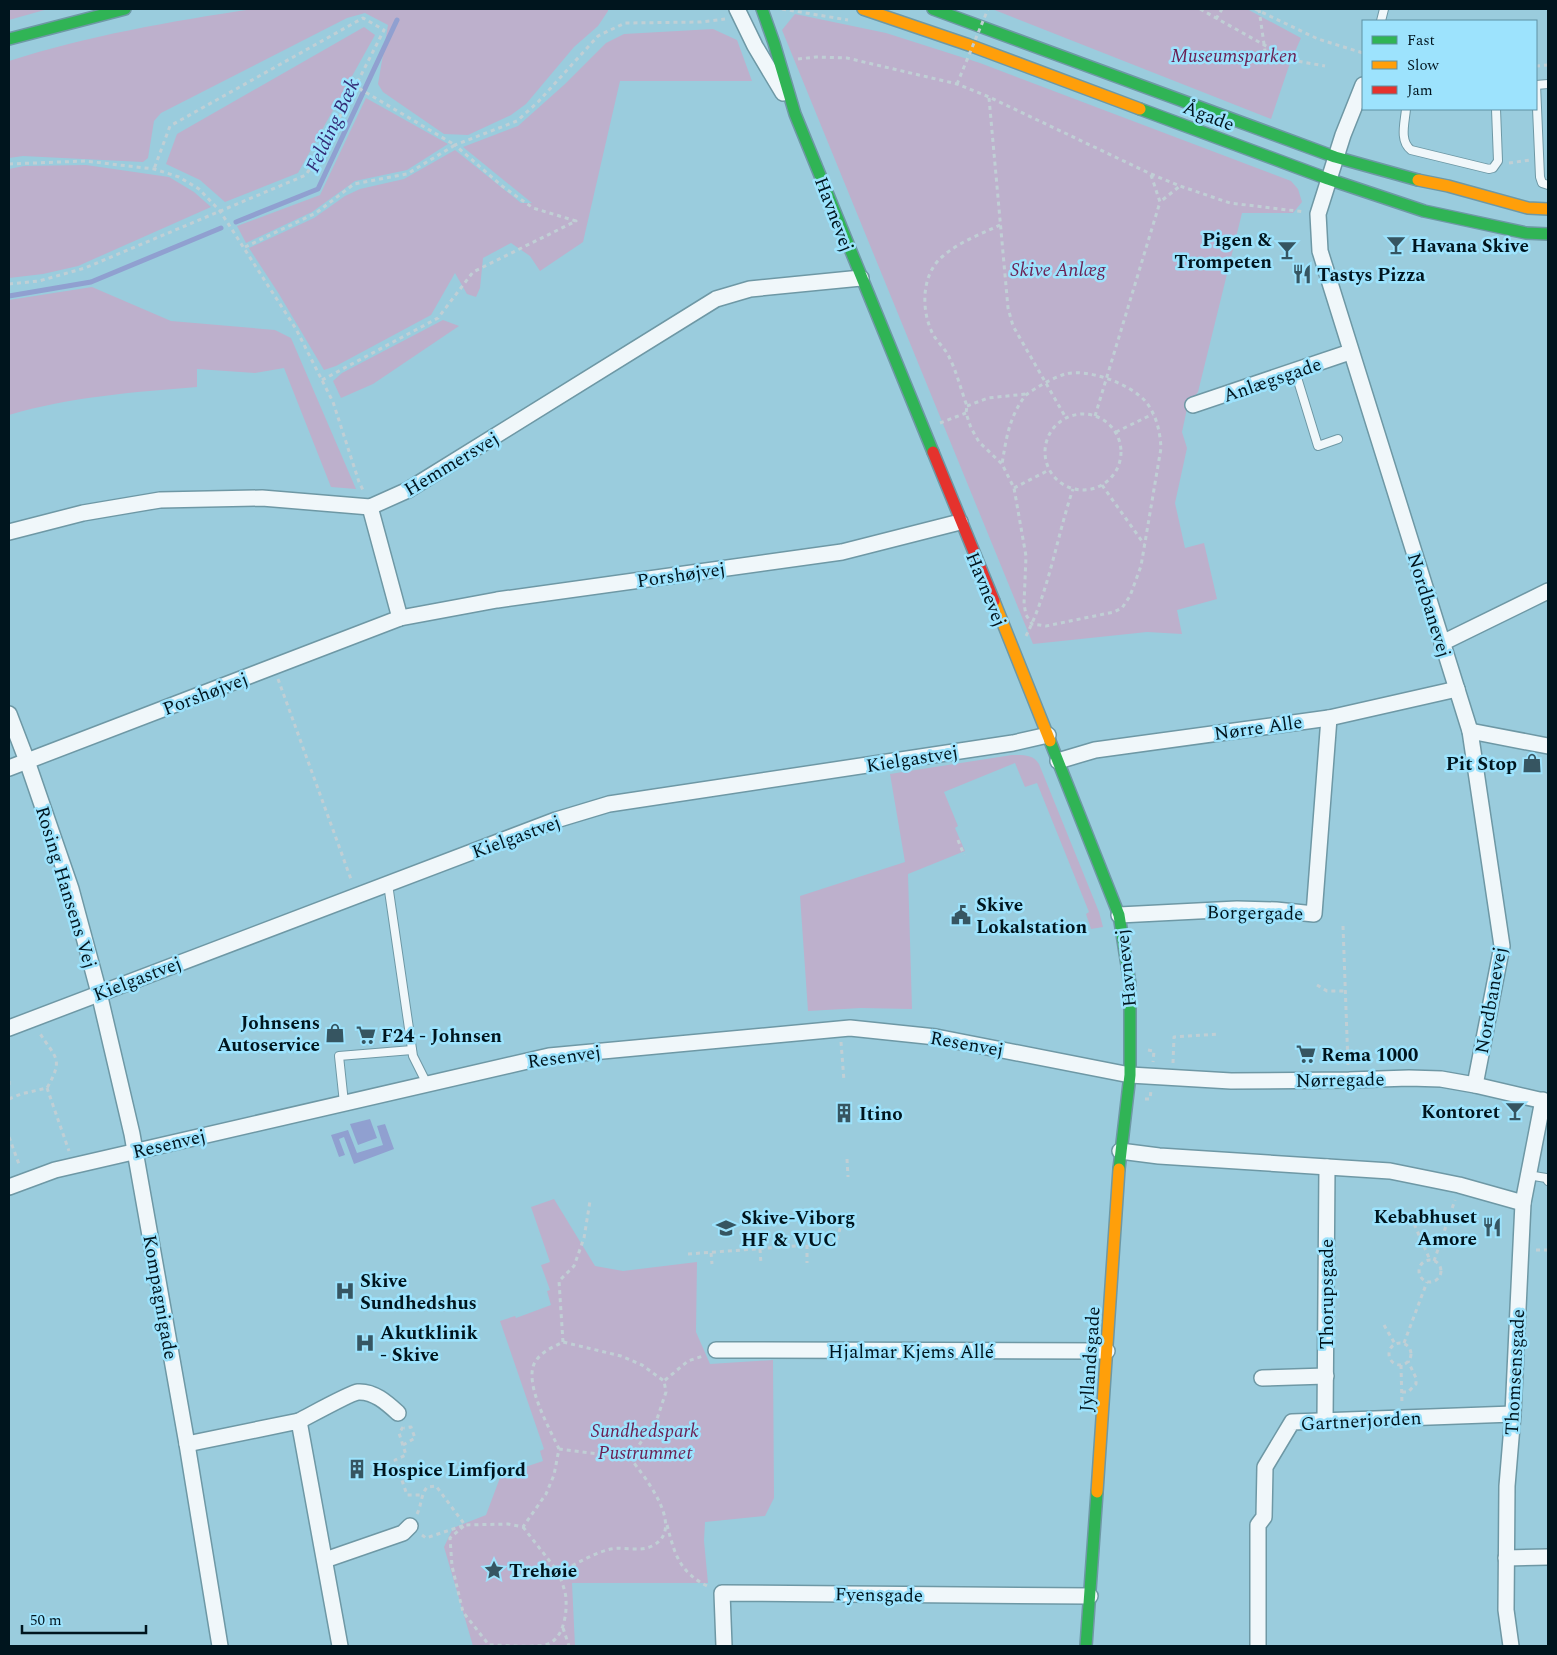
<svg xmlns="http://www.w3.org/2000/svg" width="1557" height="1655" viewBox="0 0 1557 1655" font-family="Spectral,serif">
	<rect width="100%" height="100%" fill="#9accdd"/>
	<g fill="#bdb0cc">
		<path d="M 9,9 L 48,9 L 9,20 Z"/>
		<path d="M 253,9 L 608,9 L 608,11 L 598,26 L 574,47 L 526,104 L 511,115 L 468,135 L 444,134 L 383,92 L 378,84 L 388,25 L 365,13 L 347,18 L 161,113 L 154,121 L 148,158 L 143,162 L 23,156 L 9,158 L 9,61 C 87,36 172,21 253,9 Z"/>
		<path d="M 992,9 L 1247,9 L 1301,38 L 1290,63 L 1271,119 Z"/>
		<path d="M 795,14 L 886,33 L 980,63 L 1291,181 L 1298,189 L 1302,202 L 1293,213 L 1242,213 L 1198,392 L 1188,404 L 1182,432 L 1187,448 L 1175,503 L 1185,548 L 1204,543 L 1217,599 L 1177,610 L 1182,634 L 1147,632 L 1033,644 L 782,30 Z"/>
		<path d="M 364,27 L 375,35 L 298,173 L 225,202 L 200,180 L 166,164 L 177,134 Z"/>
		<path d="M 713,29 L 737,40 L 752,81 L 620,81 L 583,242 L 540,271 L 530,256 L 511,243 L 483,258 L 480,288 L 476,297 L 467,294 L 455,273 L 431,315 L 336,366 L 324,370 L 279,294 L 249,248 L 314,218 L 345,196 L 360,189 L 404,179 L 455,150 L 521,203 L 532,203 L 463,147 L 518,126 L 565,84 L 606,43 L 624,34 Z"/>
		<path d="M 366,98 L 448,144 L 407,170 L 355,181 L 312,212 L 246,243 L 237,226 L 320,195 Z"/>
		<path d="M 86,165 L 169,177 L 194,192 L 211,207 L 78,266 L 43,274 L 9,278 L 9,169 L 24,166 Z"/>
		<path d="M 92,287 L 171,321 L 275,330 L 291,338 L 356,489 L 331,487 L 284,368 L 255,373 L 197,369 L 197,387 C 134,392 69,397 9,415 L 9,300 Z"/>
		<path d="M 443,320 L 459,326 L 373,384 L 341,398 L 333,381 L 342,373 Z"/>
		<path d="M 1012,755 C 1023,755 1033,754 1039,764 L 1099,912 L 1103,927 L 1091,929 L 1086,914 L 1089,912 L 1037,783 L 1025,787 L 1015,763 L 944,792 L 958,826 L 955,828 L 965,851 L 908,874 L 912,1009 L 861,1008 L 808,1011 L 800,896 L 905,862 L 890,774 Z"/>
		<path d="M 554,1199 L 595,1266 L 623,1271 L 697,1262 L 696,1332 L 710,1364 L 773,1360 L 774,1498 L 765,1516 L 705,1522 L 704,1541 L 708,1583 L 572,1583 L 575,1646 L 473,1646 L 444,1547 L 453,1528 L 486,1515 L 501,1475 L 543,1461 L 540,1451 L 544,1449 L 500,1321 L 515,1316 L 516,1318 L 551,1305 L 547,1291 L 550,1290 L 541,1265 L 550,1262 L 531,1207 Z"/>
	</g>
	<g fill="#90a0d0">
		<path d="M 370,1119 L 377,1138 L 358,1145 L 350,1124 Z"/>
		<path d="M 385,1124 L 394,1149 L 354,1164 L 344,1137 L 339,1139 L 345,1155 L 339,1157 L 331,1135 L 348,1130 L 357,1153 L 383,1145 L 377,1126 Z"/>
	</g>
	<g fill="none" stroke-linecap="round" stroke-linejoin="round">
		<g stroke="#90a0d0" stroke-width="5">
			<path d="M 236,222 L 318,189 L 397,20"/>
			<path d="M 9,296 L 91,282 L 221,228"/>
		</g>
		<defs>
			<g id="lane">
				<path d="M 1381,21 L 1384,9"/>
				<path d="M 1536,85 L 1540,177 L 1542,183 L 1548,185"/>
				<path d="M 1536,85 L 1548,84"/>
				<path d="M 1406,109 C 1405,122 1399,141 1411,150 L 1489,169 L 1493,168 L 1498,161 L 1496,109"/>
				<path d="M 1295,371 L 1318,446 L 1338,439"/>
				<path d="M 388,884 L 413,1056 L 427,1084"/>
				<path d="M 344,1103 L 339,1056 L 412,1050"/>
				<path d="M 1528,1175 L 1546,1178 L 1548,1181"/>
			</g>
			<g id="street">
				<path d="M 737,9 L 755,46 L 783,93"/>
				<path d="M 1363,85 L 1343,135 L 1318,214 L 1320,251 L 1470,731 L 1502,946 L 1475,1085"/>
				<path d="M 1193,405 L 1350,352"/>
				<path d="M 370,507 L 400,618"/>
				<path d="M 9,532 L 83,513 L 160,500 L 262,498 L 370,507 L 408,490 L 716,299 L 750,289 L 861,278"/>
				<path d="M 1442,643 L 1548,591"/>
				<path d="M 9,714 L 27,761 L 71,889 L 99,993 L 132,1134 L 187,1444 L 220,1646"/>
				<path d="M 1470,731 L 1548,746"/>
				<path d="M 1058,761 L 1095,750 L 1329,718 L 1457,689"/>
				<path d="M 9,768 L 400,618 L 497,600 L 842,552 L 960,522"/>
				<path d="M 1119,915 L 1237,909 L 1276,910 L 1314,914 L 1329,718"/>
				<path d="M 9,1028 L 556,820 L 609,804 L 1013,743 L 1048,735"/>
				<path d="M 1120,1151 L 1159,1156 L 1390,1171 L 1459,1185 L 1523,1203"/>
				<path d="M 9,1187 L 55,1170 L 549,1056 L 850,1028 L 936,1037 L 1130,1075 L 1231,1081 L 1349,1080 L 1409,1078 L 1441,1079 L 1475,1085 L 1548,1102"/>
				<path d="M 716,1350 L 1107,1351"/>
				<path d="M 1262,1378 L 1326,1376"/>
				<path d="M 299,1421 C 309,1416 350,1393 358,1392 C 374,1391 387,1403 398,1413"/>
				<path d="M 1325,1421 L 1327,1167"/>
				<path d="M 187,1444 L 299,1421 L 340,1646"/>
				<path d="M 1506,1558 L 1548,1557"/>
				<path d="M 325,1560 L 403,1533 L 410,1526"/>
				<path d="M 724,1646 L 722,1593 L 1090,1596"/>
				<path d="M 1258,1646 L 1258,1525 L 1264,1517 L 1265,1467 L 1292,1422 L 1513,1414"/>
				<path d="M 1511,1646 L 1506,1610 L 1507,1486 L 1513,1414 L 1523,1203 L 1543,1100"/>
			</g>
			<g id="fast">
				<path d="M 762,9 L 774,43 L 795,114 L 933,452"/>
				<path d="M 933,9 L 1335,157 L 1418,180"/>
				<path d="M 9,39 L 125,9"/>
				<path d="M 1140,109 L 1328,179 L 1424,211 L 1526,233 L 1548,234"/>
				<path d="M 1050,741 L 1119,915 L 1130,984 L 1130,1075 L 1119,1169"/>
				<path d="M 1086,1646 L 1097,1492"/>
			</g>
			<g id="slow">
				<path d="M 863,9 L 969,45 L 1140,109"/>
				<path d="M 1418,180 L 1448,186 L 1528,208 L 1548,209"/>
				<path d="M 994,601 L 1050,741"/>
				<path d="M 1097,1492 L 1119,1169"/>
			</g>
			<path id="jam" d="M 933,452 L 994,601"/>
		</defs>
		<use href="#lane" stroke="#6e98a5" stroke-width="10"/>
		<use href="#street" stroke="#6e98a5" stroke-width="18"/>
		<use href="#fast" stroke="#6e98a5" stroke-width="14"/>
		<use href="#slow" stroke="#6e98a5" stroke-width="14"/>
		<use href="#jam" stroke="#6e98a5" stroke-width="14"/>
		<g stroke="#c0cfd5" stroke-width="3" stroke-dasharray="4 4" stroke-linecap="butt">
			<path d="M 782,9 L 848,20"/>
			<path d="M 1200,9 L 1291,60 L 1325,66"/>
			<path d="M 1255,9 L 1318,39 L 1363,53"/>
			<path d="M 1259,9 L 1265,51"/>
			<path d="M 1216,19 L 1222,9"/>
			<path d="M 798,59 L 816,57 L 847,58 L 957,84 L 989,97 L 1151,174 L 1180,186 L 1230,203 L 1305,212"/>
			<path d="M 1536,66 L 1548,65"/>
			<path d="M 989,98 L 1008,308 L 1013,326 L 1066,418"/>
			<path d="M 1509,163 L 1530,160"/>
			<path d="M 9,164 L 85,161 L 154,169 L 179,177 L 199,189 L 220,211 L 296,329 L 333,402 L 359,482 L 364,492"/>
			<path d="M 1151,175 L 1160,202 L 1180,186"/>
			<path d="M 1000,225 C 981,234 959,242 943,256 C 922,273 921,307 931,330 C 935,341 946,348 950,359 C 957,373 961,390 967,406 L 966,413 L 971,428 L 979,442 L 1002,464 L 1014,488 L 1026,556 L 1024,604 L 1026,615 L 1032,624 L 1046,626 L 1114,612 L 1122,608 L 1130,596 L 1141,566 L 1161,448 C 1160,432 1157,416 1146,402 C 1131,384 1088,368 1065,374 C 1056,377 1046,382 1038,387 C 1033,390 1028,393 1025,396 C 1009,417 1006,440 1002,464"/>
			<path d="M 245,247 L 316,213 L 354,184 L 407,174 L 455,145 L 355,86"/>
			<path d="M 9,284 L 39,281 L 85,268 L 306,175 L 331,134 L 384,30 L 363,18 L 170,126 L 154,169"/>
			<path d="M 322,380 L 438,318 L 473,272 L 576,221 L 533,208 L 502,186 L 455,145 L 517,121 L 538,102 L 598,36 L 625,23 L 701,22 L 725,19"/>
			<path d="M 967,406 L 988,398 L 1026,394"/>
			<circle cx="1083" cy="452" r="38"/>
			<path d="M 1095,416 L 1160,202"/>
			<path d="M 940,423 L 966,413"/>
			<path d="M 1116,432 L 1153,414"/>
			<path d="M 1102,485 L 1144,544"/>
			<path d="M 1014,488 L 1049,470"/>
			<path d="M 1026,636 C 1049,591 1057,536 1073,489"/>
			<path d="M 278,679 L 352,882"/>
			<path d="M 958,840 L 964,855"/>
			<path d="M 1343,926 L 1348,1065"/>
			<path d="M 1317,985 L 1327,991 L 1345,991"/>
			<path d="M 841,1042 L 844,1081"/>
			<path d="M 1148,1050 L 1154,1051 L 1153,1062"/>
			<path d="M 1173,1063 L 1174,1037 L 1219,1034"/>
			<path d="M 9,1081 L 9,1087"/>
			<path d="M 47,1088 L 69,1151"/>
			<path d="M 9,1099 L 21,1094 L 47,1088 C 64,1058 56,1059 39,1032"/>
			<path d="M 1145,1099 L 1150,1099 L 1151,1090"/>
			<path d="M 9,1137 L 20,1167"/>
			<path d="M 847,1159 L 848,1177"/>
			<path d="M 1411,1217 L 1430,1260"/>
			<path d="M 807,1245 L 807,1263"/>
			<path d="M 760,1249 L 761,1264"/>
			<path d="M 1536,1250 L 1548,1250"/>
			<path d="M 711,1253 L 712,1264"/>
			<path d="M 688,1254 L 836,1243 L 843,1218"/>
			<circle cx="1430" cy="1271" r="11"/>
			<path d="M 1434,1261 L 1455,1200"/>
			<path d="M 1384,1325 L 1395,1344"/>
			<path d="M 563,1342 L 559,1281 L 574,1266 L 584,1238 L 590,1201"/>
			<circle cx="1400" cy="1354" r="11"/>
			<path d="M 1404,1343 L 1427,1282"/>
			<path d="M 1401,1365 L 1402,1405"/>
			<path d="M 1402,1392 L 1408,1392 L 1416,1384 L 1416,1378 L 1408,1361"/>
			<path d="M 403,1427 L 399,1433 L 406,1455 L 395,1460 L 407,1495 L 421,1495"/>
			<path d="M 403,1445 L 415,1438 L 411,1427 L 404,1428"/>
			<path d="M 559,1449 C 550,1429 523,1383 535,1362 C 541,1352 553,1347 563,1342 L 621,1356 L 642,1365 L 664,1381"/>
			<path d="M 417,1514 C 422,1504 420,1497 427,1487 L 436,1486 L 465,1525 L 508,1524 L 523,1527 L 546,1494 L 554,1475 L 559,1449 L 630,1458 L 657,1419 L 666,1392 L 664,1381 L 688,1361 L 703,1356"/>
			<path d="M 667,1525 C 675,1555 679,1572 709,1587"/>
			<path d="M 523,1527 L 559,1573"/>
			<path d="M 422,1535 L 426,1538 L 465,1525 L 450,1538 L 452,1566 L 463,1612 L 489,1645 C 507,1645 526,1648 544,1645 C 563,1642 567,1615 566,1600 C 566,1591 561,1581 559,1573 C 574,1565 590,1555 607,1550 C 621,1545 638,1553 652,1546 C 687,1529 645,1477 630,1458"/>
			<path d="M 563,1628 L 569,1646"/>
		</g>
		<use href="#lane" stroke="#f0f7fa" stroke-width="8"/>
		<use href="#street" stroke="#f0f7fa" stroke-width="15"/>
		<use href="#fast" stroke="#30b455" stroke-width="11"/>
		<use href="#slow" stroke="#ff9f0a" stroke-width="11"/>
		<use href="#jam" stroke="#e5322d" stroke-width="11"/>
		<path stroke="#c0cfd5" stroke-width="3" stroke-dasharray="4 4" stroke-linecap="butt" d="M 957,84 L 988,9"/>
	</g>
	<defs>
		<symbol id="bar-bare" viewBox="-9 -9 18 18"><path d="M-6-5H6L.8 .8V4.5H3.5V6h-7V4.5H-.8V.8Z" fill="#365561" stroke="#9de3fd" stroke-width="2.5" paint-order="stroke"/></symbol>
		<symbol id="restaurant-bare" viewBox="-9 -9 18 18"><path d="M-5-6h1v4h1v-4h1v4h1v-4h1v5L-1.5 .5V6h-2V.5L-5-1ZM5-6V6H3V1.5H1.5Q1.5-4 5-6Z" fill="#365561" stroke="#9de3fd" stroke-width="2.5" paint-order="stroke"/></symbol>
		<symbol id="shop-bare" viewBox="-9 -9 18 18"><path d="M-5-2.5h2.3a2.7 3.5 0 0 1 5.4 0H5L5.5 6h-11ZM-1.5-2.5h3a1.5 2.3 0 0 0-3 0Z" fill="#365561" stroke="#9de3fd" stroke-width="2.5" paint-order="stroke"/></symbol>
		<symbol id="civic-bare" viewBox="-9 -9 18 18"><path d="M-.6-6.5H3V-4.5H.6V-3L4-1V1h2V6H-6V1h2V-1L-.6-3ZM-1.2 2.5V6h2.4V2.5Z" fill="#365561" stroke="#9de3fd" stroke-width="2.5" paint-order="stroke"/></symbol>
		<symbol id="supermarket-bare" viewBox="-9 -9 18 18"><path d="M-6-5.5h2.5l.6 2H6L4.5 2H-2.5L-4.4-4H-6ZM-1.5 3.2a1.3 1.3 0 1 0 .1 0ZM3 3.2a1.3 1.3 0 1 0 .1 0Z" fill="#365561" stroke="#9de3fd" stroke-width="2.5" paint-order="stroke"/></symbol>
		<symbol id="building-bare" viewBox="-9 -9 18 18"><path d="M-4-6H4V6H1V3H-1V6H-4ZM-2.5-4.3h1.7v1.8h-1.7ZM.8-4.3h1.7v1.8H.8ZM-2.5-1h1.7V.8h-1.7ZM.8-1h1.7V.8H.8Z" fill="#365561" stroke="#9de3fd" stroke-width="2.5" paint-order="stroke"/></symbol>
		<symbol id="school-bare" viewBox="-9 -9 18 18"><path d="M0-5L7-2L0 1L-7-2ZM-4 1L0 2.5L4 1V4Q0 6-4 4Z" fill="#365561" stroke="#9de3fd" stroke-width="2.5" paint-order="stroke"/></symbol>
		<symbol id="hospital-bare" viewBox="-9 -9 18 18"><path d="M-5-5h3v3.5h4V-5h3V5h-3V1.5h-4V5h-3Z" fill="#365561" stroke="#9de3fd" stroke-width="2.5" paint-order="stroke"/></symbol>
		<symbol id="sight-bare" viewBox="-9 -9 18 18"><path d="M0-6L1.8-2.2L6-1.7L2.9 1.2L3.7 5.4L0 3.3L-3.7 5.4L-2.9 1.2L-6-1.7L-1.8-2.2Z" fill="#365561" stroke="#9de3fd" stroke-width="2.5" paint-order="stroke"/></symbol>
	</defs>
	<g fill-rule="evenodd">
		<use href="#bar-bare" x="1382" y="231" width="28" height="28"/>
		<use href="#bar-bare" x="1273" y="236" width="28" height="28"/>
		<use href="#restaurant-bare" x="1288" y="260" width="28" height="28"/>
		<use href="#shop-bare" x="1518" y="749" width="28" height="28"/>
		<use href="#civic-bare" x="947" y="901" width="28" height="28"/>
		<use href="#shop-bare" x="321" y="1019" width="28" height="28"/>
		<use href="#supermarket-bare" x="352" y="1021" width="28" height="28"/>
		<use href="#supermarket-bare" x="1292" y="1040" width="28" height="28"/>
		<use href="#bar-bare" x="1501" y="1097" width="28" height="28"/>
		<use href="#building-bare" x="830" y="1099" width="28" height="28"/>
		<use href="#restaurant-bare" x="1478" y="1213" width="28" height="28"/>
		<use href="#school-bare" x="712" y="1214" width="28" height="28"/>
		<use href="#hospital-bare" x="331" y="1277" width="28" height="28"/>
		<use href="#hospital-bare" x="351" y="1329" width="28" height="28"/>
		<use href="#building-bare" x="343" y="1455" width="28" height="28"/>
		<use href="#sight-bare" x="480" y="1556" width="28" height="28"/>
	</g>
	<g text-anchor="middle" stroke-width="5" stroke-linejoin="round" paint-order="stroke">
		<g font-size="19" font-style="italic" fill="#6b2053" stroke="#9de3fd">
			<text x="1234" y="62">Museumsparken</text>
			<text x="1058" y="276">Skive Anlæg</text>
			<text x="645" y="1437">Sundhedspark<tspan x="645" dy="22">Pustrummet</tspan></text>
		</g>
		<g font-size="19" fill="#00151e" stroke="#9de3fd">
			<text transform="translate(1209 115) rotate(21)" y="7">Ågade</text>
			<text transform="translate(835 214) rotate(69)" y="7">Havnevej</text>
			<text transform="translate(1272 379) rotate(-19)" y="7">Anlægsgade</text>
			<text transform="translate(451 463) rotate(-31)" y="7">Hemmersvej</text>
			<text transform="translate(681 574) rotate(-8)" y="7">Porshøjvej</text>
			<text transform="translate(987 589) rotate(68)" y="7">Havnevej</text>
			<text transform="translate(1430 605) rotate(73)" y="7">Nordbanevej</text>
			<text transform="translate(205 693) rotate(-21)" y="7">Porshøjvej</text>
			<text transform="translate(1258 727) rotate(-8)" y="7">Nørre Alle</text>
			<text transform="translate(912 758) rotate(-9)" y="7">Kielgastvej</text>
			<text transform="translate(516 836) rotate(-20)" y="7">Kielgastvej</text>
			<text transform="translate(67 887) rotate(73)" y="7">Rosing Hansens Vej</text>
			<text transform="translate(1255 912) rotate(1)" y="7">Borgergade</text>
			<text transform="translate(1125 968) rotate(-96)" y="7">Havnevej</text>
			<text transform="translate(137 978) rotate(-21)" y="7">Kielgastvej</text>
			<text transform="translate(1490 1000) rotate(-80)" y="7">Nordbanevej</text>
			<text transform="translate(967 1043) rotate(10)" y="7">Resenvej</text>
			<text transform="translate(564 1056) rotate(-8)" y="7">Resenvej</text>
			<text transform="translate(1340 1079) rotate(-1)" y="7">Nørregade</text>
			<text transform="translate(169 1143) rotate(-13)" y="7">Resenvej</text>
			<text transform="translate(1326 1294) rotate(-90)" y="7">Thorupsgade</text>
			<text transform="translate(161 1297) rotate(80)" y="7">Kompagnigade</text>
			<text x="911" y="1358">Hjalmar Kjems Allé</text>
			<text transform="translate(1089 1359) rotate(-86)" y="7">Jyllandsgade</text>
			<text transform="translate(1514 1372) rotate(-87)" y="7">Thomsensgade</text>
			<text transform="translate(1361 1420) rotate(-3)" y="7">Gartnerjorden</text>
			<text transform="translate(879 1594) rotate(1)" y="7">Fyensgade</text>
		</g>
		<g font-size="19" font-weight="bold" fill="#00151e" stroke="#9de3fd" text-anchor="start">
			<text x="1272" y="246" text-anchor="end">Pigen &amp;<tspan x="1272" dy="22">Trompeten</tspan></text>
			<text x="1411" y="252">Havana Skive</text>
			<text x="1317" y="281">Tastys Pizza</text>
			<text x="1517" y="770" text-anchor="end">Pit Stop</text>
			<text x="976" y="911">Skive<tspan x="976" dy="22">Lokalstation</tspan></text>
			<text x="320" y="1029" text-anchor="end">Johnsens<tspan x="320" dy="22">Autoservice</tspan></text>
			<text x="381" y="1042">F24 - Johnsen</text>
			<text x="1321" y="1061">Rema 1000</text>
			<text x="1500" y="1118" text-anchor="end">Kontoret</text>
			<text x="859" y="1120">Itino</text>
			<text x="1477" y="1223" text-anchor="end">Kebabhuset<tspan x="1477" dy="22">Amore</tspan></text>
			<text x="741" y="1224">Skive-Viborg<tspan x="741" dy="22">HF &amp; VUC</tspan></text>
			<text x="360" y="1287">Skive<tspan x="360" dy="22">Sundhedshus</tspan></text>
			<text x="380" y="1339">Akutklinik<tspan x="380" dy="22">- Skive</tspan></text>
			<text x="372" y="1476">Hospice Limfjord</text>
			<text x="509" y="1577">Trehøie</text>
		</g>
		<g font-size="20" font-style="italic" fill="#342c76" stroke="#9de3fd">
			<text transform="translate(332 125) rotate(-65)" y="7">Felding Bæk</text>
		</g>
	</g>
	<rect width="1557" height="1655" fill="none" stroke="#00151e" stroke-width="20"/>
	<rect x="1362" y="20" width="175" height="90" fill="#9de3fd" stroke="#5e91a4"/>
	<rect x="1372" y="36" width="25" height="8" fill="#30b455" stroke="#5e91a4"/>
	<text x="1407" y="45" font-size="15" fill="#00151e">Fast</text>
	<rect x="1372" y="61" width="25" height="8" fill="#ff9f0a" stroke="#5e91a4"/>
	<text x="1407" y="70" font-size="15" fill="#00151e">Slow</text>
	<rect x="1372" y="86" width="25" height="8" fill="#e5322d" stroke="#5e91a4"/>
	<text x="1407" y="95" font-size="15" fill="#00151e">Jam</text>
	<path d="M22 1625v8h124v-8" fill="none" stroke="#00151e" stroke-width="2.5"/>
	<text x="30" y="1625" font-size="15" fill="#00151e" stroke="#9de3fd" stroke-width="4" paint-order="stroke">50 m</text>
</svg>
